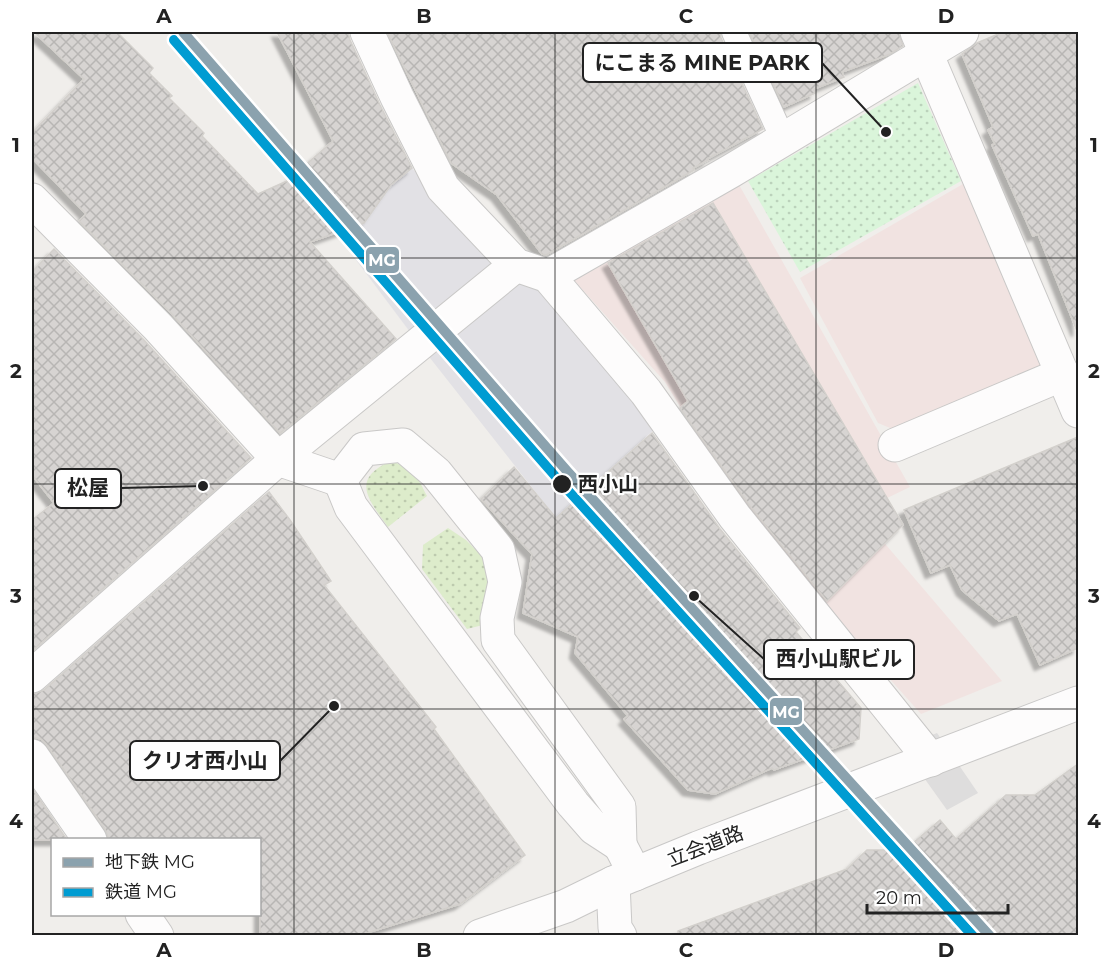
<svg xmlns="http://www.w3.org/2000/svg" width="1110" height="967" viewBox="0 0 1110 967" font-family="Montserrat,'Noto Sans JP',sans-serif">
	<defs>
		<pattern id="grass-dots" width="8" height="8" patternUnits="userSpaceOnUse" patternTransform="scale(1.5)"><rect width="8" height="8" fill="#ddeccb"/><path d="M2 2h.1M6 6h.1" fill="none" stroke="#bdcaae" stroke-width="1.8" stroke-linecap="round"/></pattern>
		<pattern id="park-dots" width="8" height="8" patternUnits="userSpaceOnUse" patternTransform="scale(1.5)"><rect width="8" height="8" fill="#daf5da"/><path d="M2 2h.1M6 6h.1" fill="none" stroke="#bbd2bb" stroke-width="1.8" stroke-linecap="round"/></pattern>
		<pattern id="building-cross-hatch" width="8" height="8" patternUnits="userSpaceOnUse" patternTransform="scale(1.5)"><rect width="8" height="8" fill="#d7d4d2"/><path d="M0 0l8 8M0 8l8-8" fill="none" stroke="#b8b6b4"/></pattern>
		<filter id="shadow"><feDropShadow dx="-5.5" dy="5.5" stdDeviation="1.5" flood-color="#0004"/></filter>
	</defs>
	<rect width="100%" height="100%" fill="#f0eeeb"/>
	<g fill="#f1e3e1">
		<path d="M 738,183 L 910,487 L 858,512 L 1002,681 L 921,714 L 766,540 L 732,492 L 665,382 L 573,279 Z"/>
		<path d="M 963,184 L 1043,370 L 900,432 L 878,423 L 800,278 Z"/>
	</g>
	<g fill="url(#grass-dots)">
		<path d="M 391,461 C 414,469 417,476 427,496 L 388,527 C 368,499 350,479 391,461 Z"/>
		<path d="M 448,528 L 466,540 L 485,559 L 491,590 L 483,625 L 467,629 L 422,569 L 423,545 Z"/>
	</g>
	<path fill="url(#park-dots)" d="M 918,83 L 961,181 L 800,272 L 748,181 Z"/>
	<path fill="#e2e1e5" d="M 412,168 L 497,268 L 536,288 L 656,428 L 556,518 L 419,344 L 338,236 L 349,228 L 364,223 L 379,201 L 363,183 Z"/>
	<path fill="#dedddd" d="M 937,733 L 978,793 L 947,810 L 902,747 Z"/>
	<g fill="url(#building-cross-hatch)" stroke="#d3d0cc" stroke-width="1.5" filter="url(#shadow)">
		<path d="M 34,32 L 117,32 L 153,68 L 149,73 L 172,96 L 169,98 L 204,133 L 202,136 L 258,194 L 287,181 L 333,141 L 277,32 L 348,32 L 350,40 L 380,105 L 412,168 L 391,185 L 364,223 L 310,242 L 396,339 L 280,433 L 172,314 L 79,221 L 86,214 L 32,158 L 32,133 L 84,79 Z"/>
		<path d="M 387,32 L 720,32 L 721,38 L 763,129 L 707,159 L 708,160 L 693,168 L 694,170 L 546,255 L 542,254 L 497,195 L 451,163 Z"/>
		<path d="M 749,32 L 899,32 L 903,46 L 890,54 L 842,72 L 844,77 L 814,89 L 815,93 L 784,107 Z"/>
		<path d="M 1003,32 L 1078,32 L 1078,330 L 1077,331 L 1038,234 L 1033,236 L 992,145 L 995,144 L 988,130 L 993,127 L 962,54 L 977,43 Z"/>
		<path d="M 713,203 L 903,525 L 827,601 L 750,506 L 680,408 L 688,401 L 608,263 Z"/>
		<path d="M 54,249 L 144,340 L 251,458 L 32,651 L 32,520 L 54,503 L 32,475 L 32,272 Z"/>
		<path d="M 652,433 L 720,529 L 800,628 L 796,632 L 861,708 L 859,739 L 774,770 L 772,768 L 715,794 L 688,790 L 624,719 L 628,716 L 575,653 L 578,637 L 523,613 L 532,554 L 481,499 L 514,467 L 556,518 Z"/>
		<path d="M 1078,437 L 1078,648 L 1040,665 L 1017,614 L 999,621 L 962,590 L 950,565 L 931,573 L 904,510 Z"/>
		<path d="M 269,492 L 290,520 L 331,581 L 324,585 L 436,727 L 434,729 L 525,855 L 460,904 L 357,936 L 260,936 L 260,840 L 109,840 L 105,829 L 47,745 L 41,739 L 32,737 L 32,694 L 44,690 Z"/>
		<path d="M 1078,764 L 1078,936 L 678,936 L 678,931 L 847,869 L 867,850 L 905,850 L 940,820 L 956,839 L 1006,795 L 1035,795 Z"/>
		<path d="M 32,788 L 67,840 L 32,840 Z"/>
	</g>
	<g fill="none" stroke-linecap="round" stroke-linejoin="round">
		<defs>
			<path id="service" d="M 734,32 L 783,139"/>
			<path id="pedestrian" d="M 32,676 L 278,459 L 516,265"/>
			<g id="minor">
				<path d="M 367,32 L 397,97 L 443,188 L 516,265 L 548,276 L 646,392 L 735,517 L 931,760"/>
				<path d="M 917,32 L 1078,411"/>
				<path d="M 32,200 L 158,327 L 278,459 L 340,480"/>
				<path d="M 548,276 L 731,171 L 962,32"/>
				<path d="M 403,445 L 436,473 L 498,550 L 505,582 L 497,618 L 498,640 L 619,807 L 620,845 L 594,828 L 573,804 L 351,507 L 340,480 L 364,449 Z"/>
				<path d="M 895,445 L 1063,374"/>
				<path d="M 32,756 L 90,840"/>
				<path d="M 613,883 L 615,928 L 620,936"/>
				<path d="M 142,914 L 157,936"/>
			</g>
			<g id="tertiary">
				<path d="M 620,845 L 635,874"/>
				<path d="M 480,936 L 566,906 L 613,883 L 698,848 L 1078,703"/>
			</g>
		</defs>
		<use href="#service" stroke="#c9c8c7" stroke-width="26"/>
		<use href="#pedestrian" stroke="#c9c8c7" stroke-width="35"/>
		<use href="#minor" stroke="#c9c8c7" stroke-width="35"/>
		<use href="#tertiary" stroke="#c9c8c7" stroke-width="35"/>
		<use href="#service" stroke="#fdfcfc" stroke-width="24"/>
		<use href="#pedestrian" stroke="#fdfcfc" stroke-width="33"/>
		<use href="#minor" stroke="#fdfcfc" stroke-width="33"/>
		<use href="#tertiary" stroke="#fdfcfc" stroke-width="33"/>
		<defs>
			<path id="rail-1" d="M 174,40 L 558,479 L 973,936"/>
		</defs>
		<use href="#rail-1" stroke="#fff" stroke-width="15"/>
		<use href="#rail-1" stroke="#009cd2" stroke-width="10"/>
		<defs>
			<path id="metro-1" d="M 183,32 L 567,471 L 990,936"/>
		</defs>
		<use href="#metro-1" stroke="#fff" stroke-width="15"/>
		<use href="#metro-1" stroke="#8ba2ae" stroke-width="10"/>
	</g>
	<path fill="none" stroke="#222" stroke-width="1.5" stroke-opacity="0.55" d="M 294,32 L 294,936M 555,32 L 555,936M 816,32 L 816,936M 32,258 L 1078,258M 32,484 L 1078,484M 32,709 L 1078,709"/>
	<circle fill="#222" stroke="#fff" stroke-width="2" cx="562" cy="484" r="10"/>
	<g text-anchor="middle" stroke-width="4.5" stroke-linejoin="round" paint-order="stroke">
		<g font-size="20" font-weight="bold" fill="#222" stroke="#fff" text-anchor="start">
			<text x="578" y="491">西小山</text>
		</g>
		<g font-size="20" fill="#222" stroke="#fff">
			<text transform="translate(705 846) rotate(-21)" y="7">立会道路</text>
		</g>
	</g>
	<path fill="none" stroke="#222" stroke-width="2" d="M886 132L822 63M203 486L121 488M694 596L764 659M334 706L280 761"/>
	<g fill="#222" stroke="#fff" stroke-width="2">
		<circle cx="886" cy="132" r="6"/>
		<circle cx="203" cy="486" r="6"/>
		<circle cx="694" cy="596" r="6"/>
		<circle cx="334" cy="706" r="6"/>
	</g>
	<g fill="#fff" stroke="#222" stroke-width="2">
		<rect x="583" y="43" width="239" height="39" rx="6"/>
		<rect x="55" y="469" width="66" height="39" rx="6"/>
		<rect x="764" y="640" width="150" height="39" rx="6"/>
		<rect x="130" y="741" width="150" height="39" rx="6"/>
	</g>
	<g font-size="21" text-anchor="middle" font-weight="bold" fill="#222">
		<text x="702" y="70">にこまる MINE PARK</text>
		<text x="88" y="495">松屋</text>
		<text x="839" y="666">西小山駅ビル</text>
		<text x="205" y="768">クリオ西小山</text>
	</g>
	<g stroke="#fff" stroke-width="2">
		<rect x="365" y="246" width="35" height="28" rx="6" fill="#8ba2ae"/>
		<rect x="769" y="697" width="34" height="29" rx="6" fill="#8ba2ae"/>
	</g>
	<g font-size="16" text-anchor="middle" font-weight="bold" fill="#fff">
		<text x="382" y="266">MG</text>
		<text x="786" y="718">MG</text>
	</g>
	<rect width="1110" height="967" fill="none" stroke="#ffffff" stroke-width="66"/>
	<rect x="51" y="838" width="210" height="78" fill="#ffffff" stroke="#a7a7a7" stroke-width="1.5"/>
	<rect x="63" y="858" width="30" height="9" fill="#8ba2ae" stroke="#a7a7a7" stroke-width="1.5"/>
	<text x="105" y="868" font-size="18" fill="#222222">地下鉄 MG</text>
	<rect x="63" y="888" width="30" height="9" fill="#009cd2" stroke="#a7a7a7" stroke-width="1.5"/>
	<text x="105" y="898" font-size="18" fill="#222222">鉄道 MG</text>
	<path d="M867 904v9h141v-9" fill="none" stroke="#222222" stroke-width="3"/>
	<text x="876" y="904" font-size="18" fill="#222222" stroke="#ffffff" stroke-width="4.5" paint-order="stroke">20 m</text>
	<rect x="33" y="33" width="1044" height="901" fill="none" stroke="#222" stroke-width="2"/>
	<g font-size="20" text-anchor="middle" font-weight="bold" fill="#222">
		<text x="164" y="23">A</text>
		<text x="424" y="23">B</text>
		<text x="686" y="23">C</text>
		<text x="946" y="23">D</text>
		<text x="16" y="152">1</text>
		<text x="1094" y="152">1</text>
		<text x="16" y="378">2</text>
		<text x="1094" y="378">2</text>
		<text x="16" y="603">3</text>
		<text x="1094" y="603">3</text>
		<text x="16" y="828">4</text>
		<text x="1094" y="828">4</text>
		<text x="164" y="957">A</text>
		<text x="424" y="957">B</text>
		<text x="686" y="957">C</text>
		<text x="946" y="957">D</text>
	</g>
</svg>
